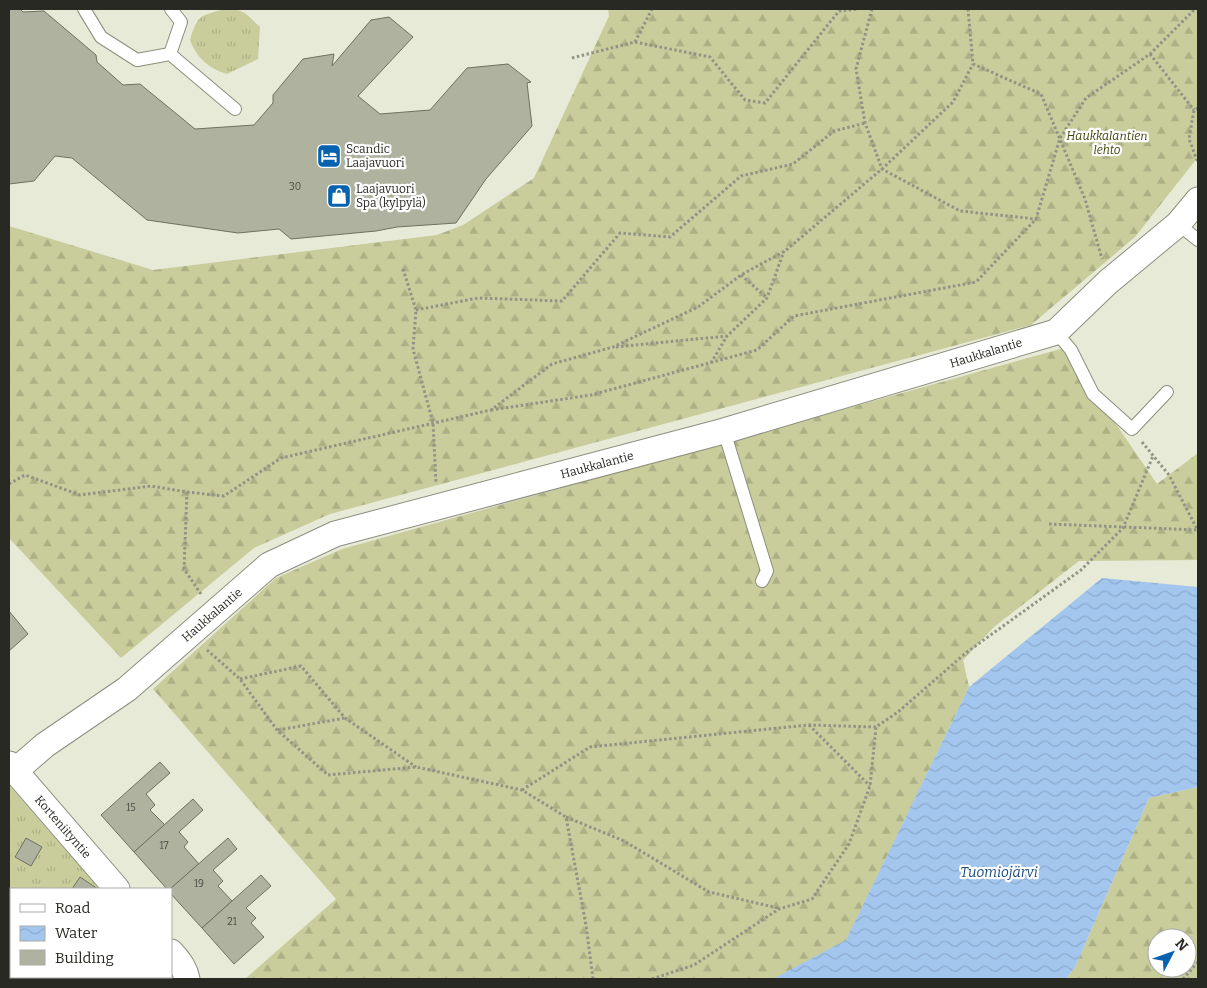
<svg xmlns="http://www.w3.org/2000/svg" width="1207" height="988" viewBox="0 0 1207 988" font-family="Bitter,serif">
	<defs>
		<pattern id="grass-tufts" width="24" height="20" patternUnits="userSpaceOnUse" patternTransform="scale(1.25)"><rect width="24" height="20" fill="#c8cd9b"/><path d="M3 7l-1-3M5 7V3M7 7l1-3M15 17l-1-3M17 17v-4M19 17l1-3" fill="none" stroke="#acb085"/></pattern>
		<pattern id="forest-firs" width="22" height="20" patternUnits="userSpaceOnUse" patternTransform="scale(1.25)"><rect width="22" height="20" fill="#c8cd9b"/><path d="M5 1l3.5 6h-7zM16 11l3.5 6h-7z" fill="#acb085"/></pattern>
		<pattern id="water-waves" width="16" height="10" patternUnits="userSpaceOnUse" patternTransform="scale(1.25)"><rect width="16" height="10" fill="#a3c6ef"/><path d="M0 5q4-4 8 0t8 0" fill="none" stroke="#8caacd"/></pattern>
	</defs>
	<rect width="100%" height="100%" fill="#e8ead8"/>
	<g fill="url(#grass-tufts)">
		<path d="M 225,9 C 245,9 246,14 260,27 L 258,59 L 227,74 C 209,69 196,57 190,40 C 198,14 200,16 225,9 Z"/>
		<path d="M 9,785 L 100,889 L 11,889 L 11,977 L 164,977 L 164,979 L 9,979 Z"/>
	</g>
	<g fill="url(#forest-firs)" fill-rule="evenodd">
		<path d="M 608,9 L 1198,9 L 1198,157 L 1135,237 L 1031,325 L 330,514 L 254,548 L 121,658 L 9,538 L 9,226 L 153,270 L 437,235 L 463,225 L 534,178 L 609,16 Z"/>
		<path d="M 1064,348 L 1157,484 L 1198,453 L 1198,560 L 1079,561 L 994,627 L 963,660 L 969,687 L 846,941 L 773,979 L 245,979 L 336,899 L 153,689 L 276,578 L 342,549 Z"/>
		<path d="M 1198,787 L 1198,979 L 1066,979 L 1075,967 L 1149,798 ZM 1157,938 L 1187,938 L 1187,968 L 1157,968 Z"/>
	</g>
	<path fill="url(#water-waves)" d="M 1102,578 L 1198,587 L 1198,787 L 1149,798 L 1075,967 L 1066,979 L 773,979 L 846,940 L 969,687 Z"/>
	<g fill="#b0b2a0" stroke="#6f7160">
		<path d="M 9,9 L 20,9 L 23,12 L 44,11 L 96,55 L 97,62 L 123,85 L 140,84 L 195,129 L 254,125 L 273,103 L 273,95 L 303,59 L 334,54 L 332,66 L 371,20 L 389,17 L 413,37 L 358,96 L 380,114 L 430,110 L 467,68 L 508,64 L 531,82 L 527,83 L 532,126 L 486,179 L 456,223 L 397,227 L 376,231 L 291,239 L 279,229 L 238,233 L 147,220 L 72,158 L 55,156 L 34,181 L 9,184 Z"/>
		<path d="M 9,611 L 28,634 L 9,651 Z"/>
		<path d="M 160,762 L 170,773 L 146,794 L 155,805 L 150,810 L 165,825 L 134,852 L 101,815 Z"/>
		<path d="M 193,799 L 203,810 L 179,832 L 188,842 L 184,847 L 199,864 L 170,889 L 167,889 L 134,852 Z"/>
		<path d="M 26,838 L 42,847 L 31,866 L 15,857 Z"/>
		<path d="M 228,838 L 237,849 L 213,870 L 223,881 L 218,886 L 232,901 L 202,928 L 171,894 L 170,889 Z"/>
		<path d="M 261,875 L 271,886 L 246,908 L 256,918 L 251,923 L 264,937 L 234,964 L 202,928 Z"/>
		<path d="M 80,877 L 98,889 L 72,889 Z"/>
	</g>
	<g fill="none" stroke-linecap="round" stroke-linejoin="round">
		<defs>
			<g id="lane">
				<path d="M 84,9 L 101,37 L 137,60 L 170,54 L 235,109"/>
				<path d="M 170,54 L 181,22 L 171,9"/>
				<path d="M 1178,224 L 1198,240"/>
				<path d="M 1056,332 L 1071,350 L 1093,394 L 1132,429 L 1167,392"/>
				<path d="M 724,431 L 767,571 L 762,581"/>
			</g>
			<g id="street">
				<path d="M 9,764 L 117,889"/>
				<path d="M 15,771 L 45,745 L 127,689 L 269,565 L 335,534 L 724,431 L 1056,332 L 1108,282 L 1178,224 L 1198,200"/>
				<path d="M 171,952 C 178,959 185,969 187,979"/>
			</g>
		</defs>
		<use href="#lane" stroke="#8c8f7e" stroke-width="14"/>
		<use href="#street" stroke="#8c8f7e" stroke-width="27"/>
		<g stroke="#919386" stroke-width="3" stroke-dasharray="2.5 2.5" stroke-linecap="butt">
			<path d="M 872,9 L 856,69 L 865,123 L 882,169 L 960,211 L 1036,219"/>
			<path d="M 968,9 L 973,64 L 1041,94 L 1085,199 L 1102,259"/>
			<path d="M 635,42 L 652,9"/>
			<path d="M 1150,54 L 1194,110"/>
			<path d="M 572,58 L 635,42 L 710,57 L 745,100 L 765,103 L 839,11 L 858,9"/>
			<path d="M 1198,108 L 1194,110 L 1189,139 L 1198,163"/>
			<path d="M 403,269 L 416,310 L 413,349 L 433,423 L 436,483"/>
			<path d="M 741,275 L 767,298"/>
			<path d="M 416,310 L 478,298 L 562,301 L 620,233 L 670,237 L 741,176 L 793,164 L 834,131 L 865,123"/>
			<path d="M 616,347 L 727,336 L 767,298 L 784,251"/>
			<path d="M 711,363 L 727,336"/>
			<path d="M 491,410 L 591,395 L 757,350 L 794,316 L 976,282 L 1036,219 L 1060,138 L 1086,98 L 1150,54 L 1195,9"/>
			<path d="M 1142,442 L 1169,475 L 1197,529"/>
			<path d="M 9,484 L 25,475 L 80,495 L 151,486 L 187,492 L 224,496 L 281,458 L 491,410 L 552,364 L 613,347 L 698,307 L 741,275 L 785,251 L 882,169 L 953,102 L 973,64"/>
			<path d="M 187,492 L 184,569 L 201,594"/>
			<path d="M 1049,524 L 1198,530"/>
			<path d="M 207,650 L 240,679 L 277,730 L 328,775 L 416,767 L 522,790 L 566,817 L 586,925 L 593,979"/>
			<path d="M 240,679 L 301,666 L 345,718 L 416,767"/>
			<path d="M 809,725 L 870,786"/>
			<path d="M 278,730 L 345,718"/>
			<path d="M 522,790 L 590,747 L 809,725 L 876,727"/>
			<path d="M 566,817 L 624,841 L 709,892 L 778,908"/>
			<path d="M 652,979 L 694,965 L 779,909 L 812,899 L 849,844 L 870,786 L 876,727 L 898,712 L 967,652 L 1081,570 L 1123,528 L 1153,456"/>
			<path d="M 1183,979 L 1198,962"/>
		</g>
		<use href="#lane" stroke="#fff" stroke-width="12"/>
		<use href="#street" stroke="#fff" stroke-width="25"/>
	</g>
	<defs>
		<symbol id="hotel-square" viewBox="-11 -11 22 22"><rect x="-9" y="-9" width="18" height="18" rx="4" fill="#0662af" stroke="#fff"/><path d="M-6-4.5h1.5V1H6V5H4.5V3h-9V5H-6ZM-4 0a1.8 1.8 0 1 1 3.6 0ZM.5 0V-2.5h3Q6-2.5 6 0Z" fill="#fff"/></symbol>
		<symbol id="shop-square" viewBox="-11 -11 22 22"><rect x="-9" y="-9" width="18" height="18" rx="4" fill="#0662af" stroke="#fff"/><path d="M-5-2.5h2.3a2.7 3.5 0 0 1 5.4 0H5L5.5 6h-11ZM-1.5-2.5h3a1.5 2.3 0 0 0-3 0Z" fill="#fff"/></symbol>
	</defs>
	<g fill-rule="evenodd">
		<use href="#hotel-square" x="315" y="142" width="28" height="28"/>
		<use href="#shop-square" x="325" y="182" width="28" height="28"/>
	</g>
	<g text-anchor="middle" stroke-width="4.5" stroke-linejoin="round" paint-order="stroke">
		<g font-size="10" fill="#4a4b42">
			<text x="295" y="190">30</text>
			<text x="131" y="811">15</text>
			<text x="164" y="849">17</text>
			<text x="199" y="887">19</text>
			<text x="232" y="925">21</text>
		</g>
		<g font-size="12" font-style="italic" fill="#44470a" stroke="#fff">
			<text x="1107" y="140">Haukkalantien<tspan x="1107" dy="14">lehto</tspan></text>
		</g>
		<g font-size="12" fill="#282922" stroke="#fff" text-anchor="start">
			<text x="346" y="153">Scandic<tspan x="346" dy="14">Laajavuori</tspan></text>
			<text x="356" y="193">Laajavuori<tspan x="356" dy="14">Spa (kylpylä)</tspan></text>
		</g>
		<g font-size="12" fill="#282922" stroke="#fff">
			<text transform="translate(986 353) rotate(-17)" y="4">Haukkalantie</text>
			<text transform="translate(597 465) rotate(-15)" y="4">Haukkalantie</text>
			<text transform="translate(212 615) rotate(-41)" y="4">Haukkalantie</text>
			<text transform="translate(63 827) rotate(49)" y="4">Korteniityntie</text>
		</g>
		<g font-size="14" font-style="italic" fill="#1a4b7d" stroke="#fff">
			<text x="999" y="877">Tuomiojärvi</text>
		</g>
	</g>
	<rect width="1207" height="988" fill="none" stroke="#282922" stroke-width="20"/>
	<rect x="10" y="888" width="162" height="90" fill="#ffffff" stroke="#a9a9a7"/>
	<rect x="20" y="904" width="25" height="8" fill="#ffffff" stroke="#a9a9a7"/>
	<text x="55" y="913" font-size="15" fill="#282922">Road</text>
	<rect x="20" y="926" width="25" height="15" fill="url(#water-waves)" stroke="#a9a9a7"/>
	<text x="55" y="938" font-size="15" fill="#282922">Water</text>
	<rect x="20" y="950" width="25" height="15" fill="#b0b2a0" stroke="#a9a9a7"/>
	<text x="55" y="963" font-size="15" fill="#282922">Building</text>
	<g transform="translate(1172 953) rotate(49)"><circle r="24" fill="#ffffff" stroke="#a9a9a7"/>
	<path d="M0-4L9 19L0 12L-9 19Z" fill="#0662af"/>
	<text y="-8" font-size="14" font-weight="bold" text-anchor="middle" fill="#282922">N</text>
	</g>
</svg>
